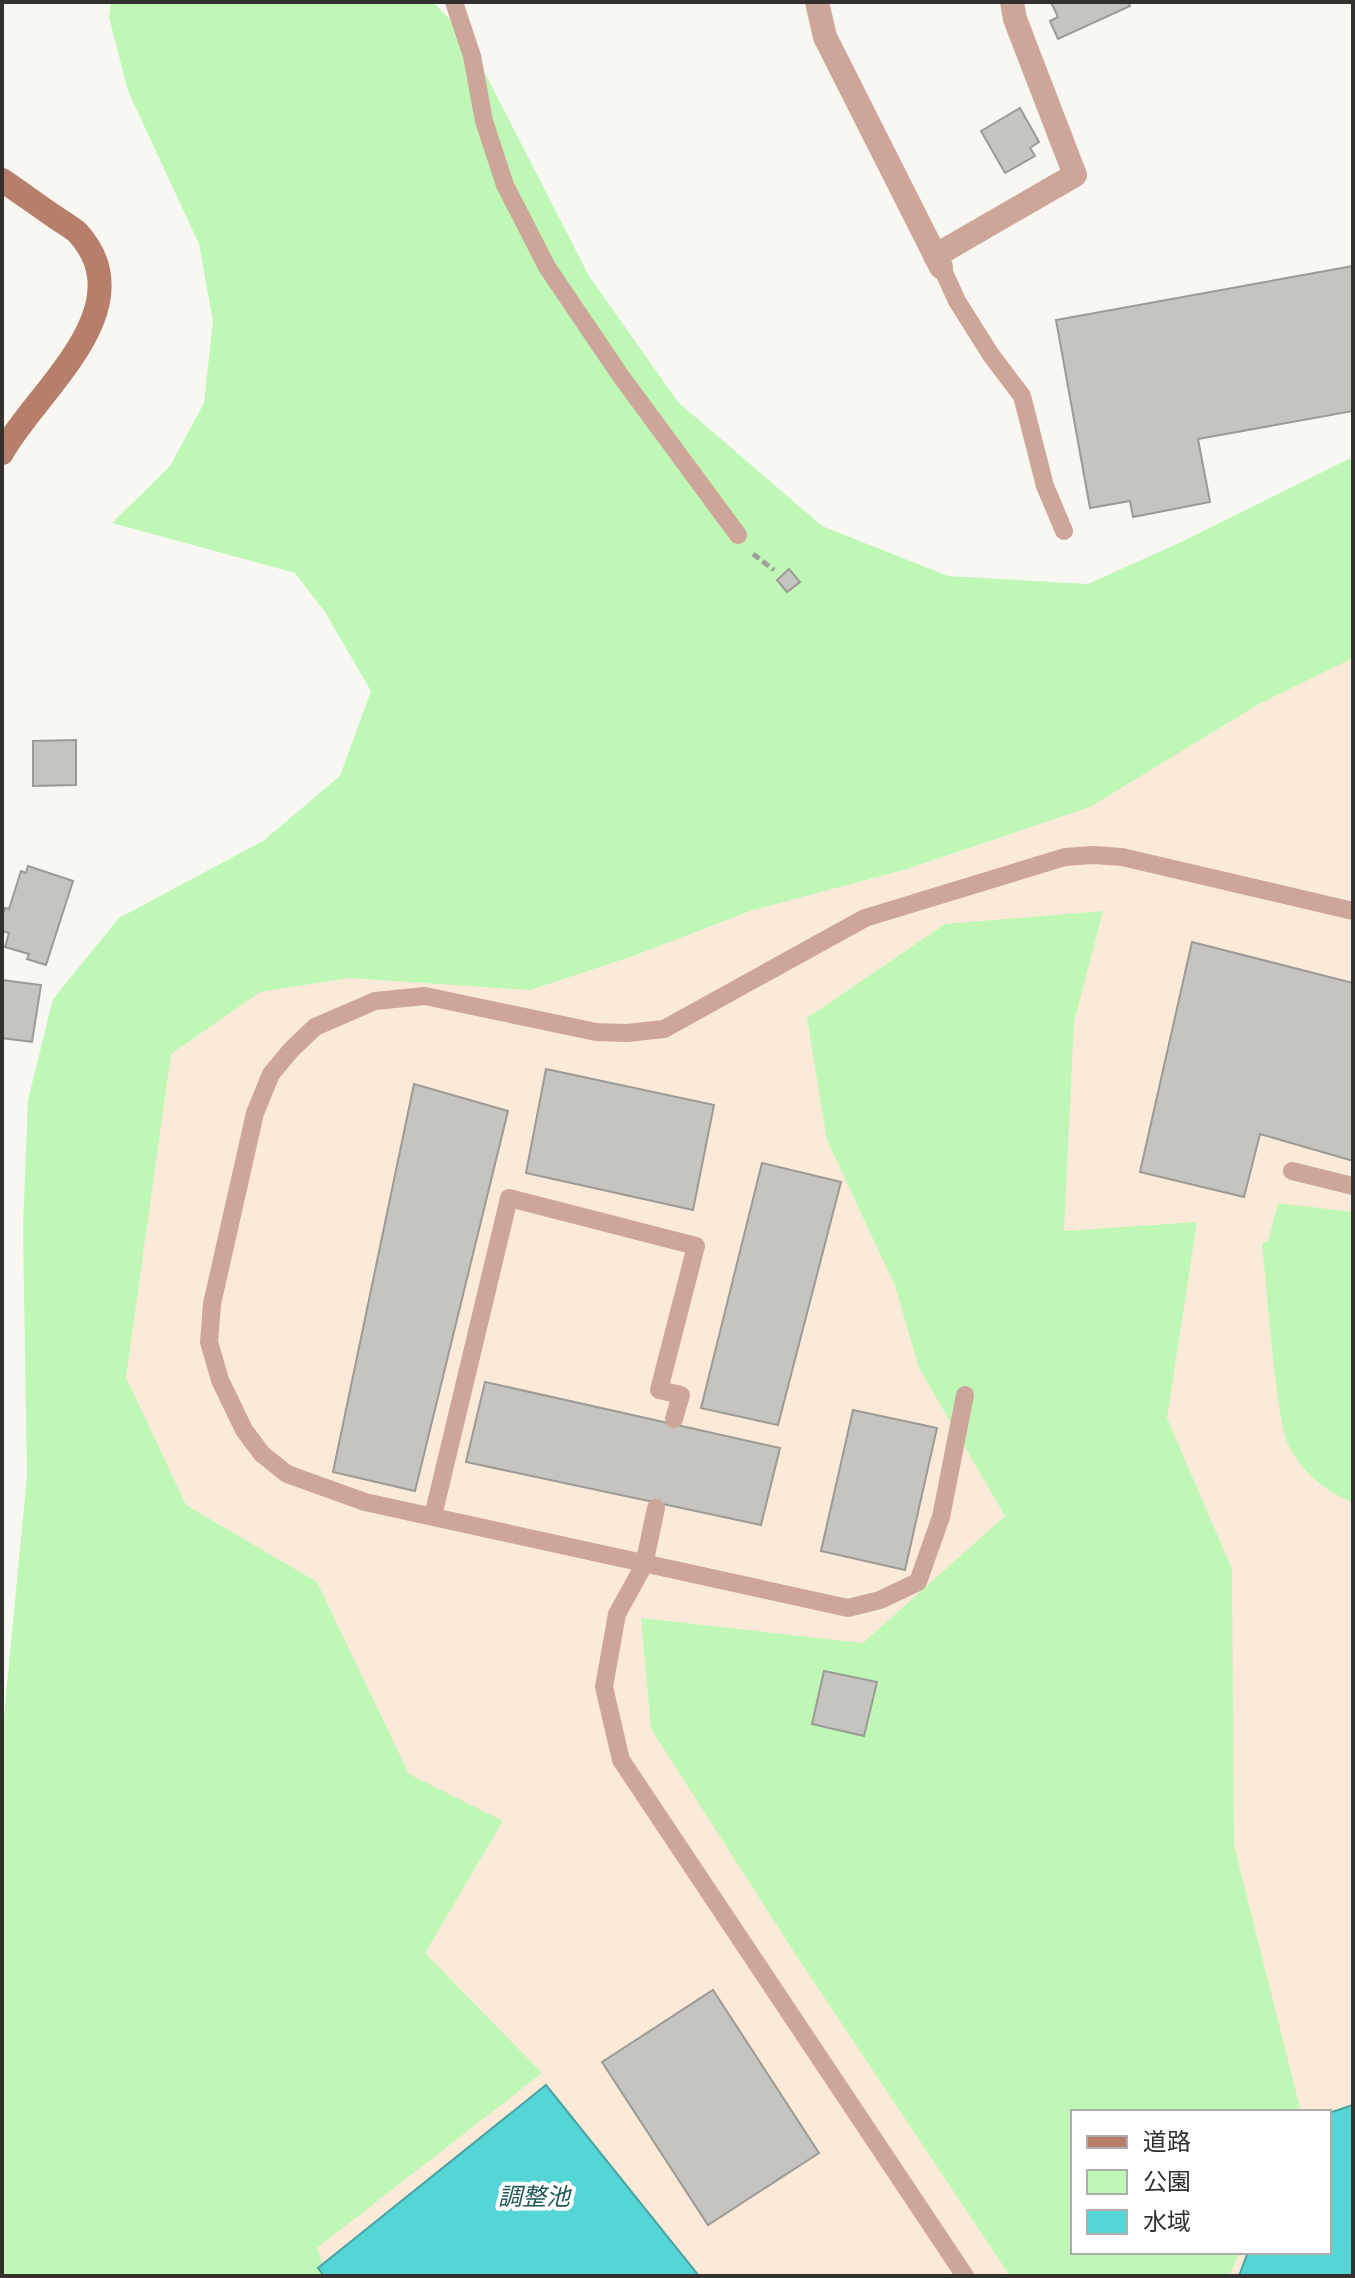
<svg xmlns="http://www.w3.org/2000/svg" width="1355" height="2278" viewBox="0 0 1355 2278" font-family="Quicksand,'Noto Sans JP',sans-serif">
	<rect width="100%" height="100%" fill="#f9f7f1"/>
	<path fill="#fbead8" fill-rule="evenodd" d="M 1353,646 L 1353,2276 L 296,2276 L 87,1381 L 166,1045 L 239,993 ZM 1073,2112 L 1329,2112 L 1329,2252 L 1073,2252 Z"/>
	<g fill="#bff8b6">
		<path d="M 111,2 L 433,2 L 466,36 L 589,276 L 678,402 L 822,526 L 948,576 L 1088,584 L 1179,543 L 1353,457 L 1353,658 L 1259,704 L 1090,807 L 907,869 L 750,911 L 633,956 L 530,990 L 349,978 L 260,992 L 171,1054 L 126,1377 L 186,1505 L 317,1582 L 409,1774 L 503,1821 L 425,1953 L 542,2073 L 317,2248 L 327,2276 L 2,2276 L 2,1737 L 27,1476 L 23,1228 L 28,1100 L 53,999 L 119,918 L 263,841 L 340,776 L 371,691 L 325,612 L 295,573 L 112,523 L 170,466 L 204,403 L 213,321 L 199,244 L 128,91 L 109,17 Z"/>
		<path d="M 1103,911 L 1074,1022 L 1064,1231 L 1197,1222 L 1167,1418 L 1232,1569 L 1234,1845 L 1301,2112 L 1073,2112 L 1073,2252 L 1240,2252 L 1229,2276 L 1010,2276 L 792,1949 L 651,1729 L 641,1618 L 863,1643 L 1005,1516 L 919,1368 L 895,1286 L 827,1140 L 807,1018 L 945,924 Z"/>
		<path d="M 1278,1203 L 1353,1212 L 1353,1503 C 1327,1491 1307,1477 1292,1452 C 1282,1436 1281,1416 1278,1398 C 1271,1347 1267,1295 1262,1243 L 1268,1241 Z"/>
	</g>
	<g fill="#54d6d6" stroke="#4aa4a4" stroke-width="2">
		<path d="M 546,2085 L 699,2276 L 324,2276 L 318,2268 Z"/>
		<path d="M 1353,2105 L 1353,2276 L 1239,2276 L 1248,2252 L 1329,2252 L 1329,2113 Z"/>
	</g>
	<g fill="#c5c4be" stroke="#9c9a95" stroke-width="2">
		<path d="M 1051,2 L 1128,2 L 1130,6 L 1058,39 L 1050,21 L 1058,17 Z"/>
		<path d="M 1020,108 L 1039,142 L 1030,148 L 1035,156 L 1005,173 L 981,131 Z"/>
		<path d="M 1353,266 L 1353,411 L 1198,439 L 1210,502 L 1133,517 L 1130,501 L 1090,508 L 1056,320 Z"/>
		<path d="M 789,569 L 800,582 L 787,592 L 777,580 Z"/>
		<path d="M 76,740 L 76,785 L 33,786 L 33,741 Z"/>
		<path d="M 28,866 L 73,881 L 46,965 L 27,959 L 29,954 L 5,947 L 9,933 L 2,931 L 2,916 L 5,908 L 9,909 L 21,871 L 26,873 Z"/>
		<path d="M 1192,942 L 1353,983 L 1353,1161 L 1260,1134 L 1244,1197 L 1140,1172 Z"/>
		<path d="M 2,980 L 41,985 L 32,1042 L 2,1038 Z"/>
		<path d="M 546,1069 L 714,1105 L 693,1210 L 526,1173 Z"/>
		<path d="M 414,1084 L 508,1111 L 415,1491 L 333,1472 Z"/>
		<path d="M 762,1163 L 841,1182 L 778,1425 L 701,1408 Z"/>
		<path d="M 485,1382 L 780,1448 L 761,1525 L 466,1462 Z"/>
		<path d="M 853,1410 L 937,1428 L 905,1570 L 821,1551 Z"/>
		<path d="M 824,1671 L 877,1682 L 864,1736 L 812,1724 Z"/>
		<path d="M 713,1990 L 819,2153 L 708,2225 L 602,2062 Z"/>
	</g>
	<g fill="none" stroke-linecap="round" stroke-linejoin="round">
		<path stroke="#a09f9b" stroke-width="5" stroke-dasharray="8 4" stroke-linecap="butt" d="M 753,554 L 774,570"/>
		<g stroke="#cea699" stroke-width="18">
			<path d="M 454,2 L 472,56 L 484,121 L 505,185 L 547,267 L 620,375 L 738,535"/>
			<path d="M 942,268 L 957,301 L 991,355 L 1022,396 L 1045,486 L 1064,531"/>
			<path d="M 1292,1171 L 1353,1186"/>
			<path d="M 965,1395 L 941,1517 L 918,1582 L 880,1600 L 848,1608 L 365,1502 L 287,1474 L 262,1454 L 244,1430 L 220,1380 L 209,1342 L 212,1304 L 255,1113 L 271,1074 L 291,1050 L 315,1027 L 375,1001 L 425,996 L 596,1032 L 627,1033 L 664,1029 L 865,918 L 1065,857 L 1093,855 L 1122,857 L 1353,911"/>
			<path d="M 656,1508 L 644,1565 L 617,1614 L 604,1687 L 621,1760 L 965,2276"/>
			<path d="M 433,1516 L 509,1198 L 696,1246 L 659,1390 L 681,1395 L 674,1419"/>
		</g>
		<g stroke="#cea699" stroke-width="24">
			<path d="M 817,2 L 825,37 L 941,267"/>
			<path d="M 935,256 L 1075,175 L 1015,19 L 1012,2"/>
		</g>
		<path stroke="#b77e6c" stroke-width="24" d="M 2,180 C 21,193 39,206 58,219 C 64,223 73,228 78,233 C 146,309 35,392 2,453"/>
	</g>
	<g text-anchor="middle" stroke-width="8" stroke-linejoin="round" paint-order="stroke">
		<g font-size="24" font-style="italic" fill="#215858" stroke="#fff">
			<text x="534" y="2205">調整池</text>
		</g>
	</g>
	<rect width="1355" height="2278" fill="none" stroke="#32312f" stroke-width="8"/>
	<rect x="1071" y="2110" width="260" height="144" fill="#ffffff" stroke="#adadac" stroke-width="2"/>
	<rect x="1087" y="2136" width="40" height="12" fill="#b77e6c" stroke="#adadac" stroke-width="2"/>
	<text x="1143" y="2150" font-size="24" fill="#32312f">道路</text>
	<rect x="1087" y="2170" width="40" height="24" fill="#bff8b6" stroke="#adadac" stroke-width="2"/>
	<text x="1143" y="2190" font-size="24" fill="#32312f">公園</text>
	<rect x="1087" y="2210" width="40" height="24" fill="#54d6d6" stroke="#adadac" stroke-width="2"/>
	<text x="1143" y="2230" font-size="24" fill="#32312f">水域</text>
</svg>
